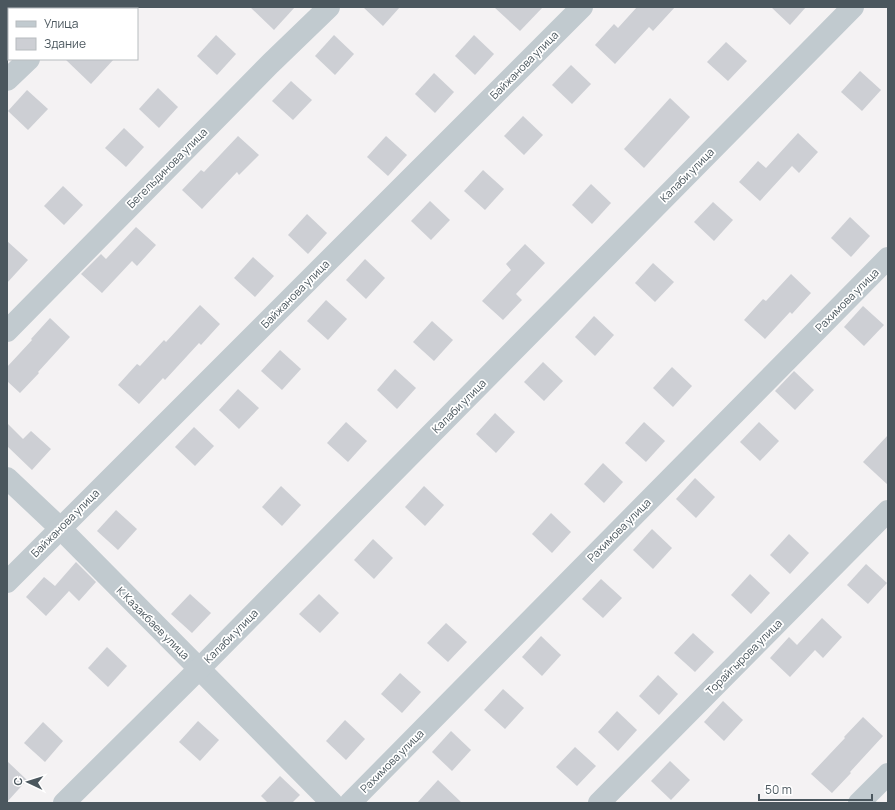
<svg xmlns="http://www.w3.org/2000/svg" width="895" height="810" viewBox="0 0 895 810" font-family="Manrope,sans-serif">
	<rect width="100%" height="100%" fill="#f4f2f3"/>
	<g fill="#cdcfd4">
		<path d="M 250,7 L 295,7 L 274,30 Z"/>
		<path d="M 363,7 L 400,7 L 383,26 Z"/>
		<path d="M 494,7 L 543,7 L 520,31 Z"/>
		<path d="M 637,7 L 675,7 L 653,31 L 649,27 L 615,64 L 595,45 L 614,24 L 618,28 Z"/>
		<path d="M 771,7 L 806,7 L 790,25 Z"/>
		<path d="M 216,35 L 236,54 L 217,75 L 197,56 Z"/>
		<path d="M 334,35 L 354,54 L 335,75 L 315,56 Z"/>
		<path d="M 474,35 L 494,54 L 475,75 L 455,56 Z"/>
		<path d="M 726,42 L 747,61 L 728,81 L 707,62 Z"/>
		<path d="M 65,59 L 114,59 L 91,84 Z"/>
		<path d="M 571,65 L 591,84 L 572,104 L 552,85 Z"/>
		<path d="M 860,71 L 881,90 L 862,111 L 841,92 Z"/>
		<path d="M 434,73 L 454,92 L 435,113 L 415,94 Z"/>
		<path d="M 291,81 L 312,100 L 293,120 L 272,101 Z"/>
		<path d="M 158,88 L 178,107 L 159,128 L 139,109 Z"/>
		<path d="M 27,90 L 48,109 L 28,130 L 8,111 Z"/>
		<path d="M 670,98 L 690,117 L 644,168 L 624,149 Z"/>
		<path d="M 523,116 L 543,135 L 524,155 L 504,136 Z"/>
		<path d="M 124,128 L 144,147 L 126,167 L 105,148 Z"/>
		<path d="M 798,133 L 818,152 L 799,173 L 792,166 L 760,201 L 739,182 L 758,161 L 766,168 Z"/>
		<path d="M 238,136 L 259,155 L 239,175 L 237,172 L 202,209 L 182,190 L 201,170 L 204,172 Z"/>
		<path d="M 386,136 L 407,155 L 388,176 L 367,157 Z"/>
		<path d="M 483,170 L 504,189 L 485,210 L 464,191 Z"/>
		<path d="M 591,184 L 611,203 L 592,224 L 572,205 Z"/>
		<path d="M 63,186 L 83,205 L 64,225 L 44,206 Z"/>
		<path d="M 430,201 L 450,220 L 431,240 L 411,221 Z"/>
		<path d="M 713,202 L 733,220 L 714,241 L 694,222 Z"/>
		<path d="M 307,214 L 327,233 L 308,254 L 288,235 Z"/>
		<path d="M 850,217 L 870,236 L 851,257 L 831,238 Z"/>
		<path d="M 136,227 L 156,245 L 137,266 L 132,261 L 102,293 L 81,274 L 101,254 L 106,259 Z"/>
		<path d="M 7,241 L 28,260 L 7,283 Z"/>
		<path d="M 525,244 L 545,263 L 516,294 L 522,300 L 503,320 L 482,301 L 511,270 L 506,264 Z"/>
		<path d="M 253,257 L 274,276 L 255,297 L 234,278 Z"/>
		<path d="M 365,259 L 385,278 L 366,299 L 346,280 Z"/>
		<path d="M 653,263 L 674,282 L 655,302 L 635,283 Z"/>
		<path d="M 791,274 L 811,293 L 792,314 L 790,312 L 765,339 L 744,320 L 763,299 L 766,301 Z"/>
		<path d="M 326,300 L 347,319 L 328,340 L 307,321 Z"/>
		<path d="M 200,305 L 220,324 L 201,345 L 199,343 L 165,380 L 163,378 L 139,404 L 118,385 L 137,364 L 140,366 L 164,340 L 166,342 Z"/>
		<path d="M 863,306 L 884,325 L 864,346 L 844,327 Z"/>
		<path d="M 594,316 L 614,335 L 595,356 L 575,337 Z"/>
		<path d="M 50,318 L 70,337 L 38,372 L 39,373 L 20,393 L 7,381 L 7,367 L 32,340 L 31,339 Z"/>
		<path d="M 432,321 L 453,340 L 434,361 L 413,342 Z"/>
		<path d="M 280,350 L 301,369 L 282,390 L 261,371 Z"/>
		<path d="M 543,362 L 563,381 L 544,401 L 524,382 Z"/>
		<path d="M 672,367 L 692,386 L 673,407 L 653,388 Z"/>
		<path d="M 395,369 L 416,388 L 397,409 L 377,390 Z"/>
		<path d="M 794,371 L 814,390 L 795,410 L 775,391 Z"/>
		<path d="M 238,389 L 259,408 L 239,429 L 219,410 Z"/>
		<path d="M 495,413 L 515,432 L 496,453 L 476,434 Z"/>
		<path d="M 346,422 L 367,441 L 348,462 L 327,443 Z"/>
		<path d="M 644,422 L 665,441 L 646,462 L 625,443 Z"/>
		<path d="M 759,422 L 779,441 L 760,461 L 740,442 Z"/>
		<path d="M 7,423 L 23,439 L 31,431 L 51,449 L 32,470 L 7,446 Z"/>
		<path d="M 194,427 L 214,446 L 195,466 L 175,447 Z"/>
		<path d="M 888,435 L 888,485 L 863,462 Z"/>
		<path d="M 603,463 L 623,482 L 604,503 L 584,484 Z"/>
		<path d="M 695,478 L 715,497 L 696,518 L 676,499 Z"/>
		<path d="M 281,486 L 301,505 L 282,526 L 262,507 Z"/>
		<path d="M 424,486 L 444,505 L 425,526 L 405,507 Z"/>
		<path d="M 116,510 L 137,529 L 118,550 L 97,531 Z"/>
		<path d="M 551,513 L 571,532 L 552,553 L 532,534 Z"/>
		<path d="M 652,529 L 672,548 L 653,569 L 633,550 Z"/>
		<path d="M 789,534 L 809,553 L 790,574 L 770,555 Z"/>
		<path d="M 373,539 L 393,558 L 374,579 L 354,560 Z"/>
		<path d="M 76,562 L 96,582 L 79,601 L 69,591 L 46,616 L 26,597 L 44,577 L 55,586 Z"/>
		<path d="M 866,564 L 887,583 L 868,604 L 847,585 Z"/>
		<path d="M 750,574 L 770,593 L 751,614 L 731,595 Z"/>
		<path d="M 601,579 L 622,598 L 603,618 L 582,599 Z"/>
		<path d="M 190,594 L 211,613 L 192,633 L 171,614 Z"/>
		<path d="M 319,594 L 339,613 L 320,633 L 299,614 Z"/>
		<path d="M 822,618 L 842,637 L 823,658 L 815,650 L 790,677 L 770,658 L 789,637 L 797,645 Z"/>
		<path d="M 446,623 L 467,642 L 448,662 L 427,643 Z"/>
		<path d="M 693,633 L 714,652 L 695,672 L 674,653 Z"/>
		<path d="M 541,636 L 561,655 L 542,676 L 522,657 Z"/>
		<path d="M 107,647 L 127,666 L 108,687 L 88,668 Z"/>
		<path d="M 400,673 L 421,692 L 402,713 L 381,694 Z"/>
		<path d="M 658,675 L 678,694 L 659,715 L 639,696 Z"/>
		<path d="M 503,689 L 524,708 L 505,729 L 484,710 Z"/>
		<path d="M 723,701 L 743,720 L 724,741 L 704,722 Z"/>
		<path d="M 617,711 L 637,730 L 618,751 L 598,732 Z"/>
		<path d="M 863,717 L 883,736 L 850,772 L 851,773 L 832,793 L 811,774 L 845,738 L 844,737 Z"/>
		<path d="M 345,720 L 365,739 L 346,760 L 326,741 Z"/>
		<path d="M 198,721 L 219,740 L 200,761 L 179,742 Z"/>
		<path d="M 43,722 L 63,741 L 45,762 L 24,743 Z"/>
		<path d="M 451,731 L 471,750 L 452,771 L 432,752 Z"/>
		<path d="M 575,747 L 596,766 L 577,786 L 556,767 Z"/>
		<path d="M 7,761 L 27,780 L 7,802 Z"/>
		<path d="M 670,761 L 690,780 L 671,800 L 651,781 Z"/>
		<path d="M 280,776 L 300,795 L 292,803 L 268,803 L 261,796 Z"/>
		<path d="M 438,780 L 462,803 L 417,803 Z"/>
	</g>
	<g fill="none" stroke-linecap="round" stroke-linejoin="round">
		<g stroke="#c1cacf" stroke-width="22">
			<path d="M 82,9 L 84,7"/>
			<path d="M 7,80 L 29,59"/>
			<path d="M 7,331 L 270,64 L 329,7"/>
			<path d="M 7,478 L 60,528 L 332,803"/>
			<path d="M 7,582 L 582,7"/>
			<path d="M 64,803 L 199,669 L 853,7"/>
			<path d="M 350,803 L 888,258"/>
			<path d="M 599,803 L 888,511"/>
			<path d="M 859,803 L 888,774"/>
		</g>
	</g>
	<g text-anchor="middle" stroke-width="3.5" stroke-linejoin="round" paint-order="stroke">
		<g font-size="11" fill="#4b575e" stroke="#fff">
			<text transform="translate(524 65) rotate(-45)" y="4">Байжанова улица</text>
			<text transform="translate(167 168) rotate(-45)" y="4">Бегельдинова улица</text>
			<text transform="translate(687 175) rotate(-45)" y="4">Калаби улица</text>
			<text transform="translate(295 294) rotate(-45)" y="4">Байжанова улица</text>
			<text transform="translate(847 300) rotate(-45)" y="4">Рахимова улица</text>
			<text transform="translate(459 406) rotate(-45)" y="4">Калаби улица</text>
			<text transform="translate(65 523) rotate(-45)" y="4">Байжанова улица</text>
			<text transform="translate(619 530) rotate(-45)" y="4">Рахимова улица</text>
			<text transform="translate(153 623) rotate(45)" y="4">К.Казакбаев улица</text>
			<text transform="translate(231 636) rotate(-45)" y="4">Калаби улица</text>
			<text transform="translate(744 657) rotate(-45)" y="4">Торайгырова улица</text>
			<text transform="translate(392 761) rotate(-45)" y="4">Рахимова улица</text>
		</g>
	</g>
	<rect width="895" height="810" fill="none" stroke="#4b575e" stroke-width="16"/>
	<rect x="8" y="8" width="130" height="52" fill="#ffffff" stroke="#b7bcbf"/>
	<rect x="16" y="21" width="20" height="6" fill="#c1cacf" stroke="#b7bcbf"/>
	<text x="44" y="28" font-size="12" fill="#4b575e">Улица</text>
	<rect x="16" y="38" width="20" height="12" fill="#cdcfd4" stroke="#b7bcbf"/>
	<text x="44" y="48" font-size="12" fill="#4b575e">Здание</text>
	<g transform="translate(28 782) rotate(274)" stroke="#ffffff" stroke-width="3" paint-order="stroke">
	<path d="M0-3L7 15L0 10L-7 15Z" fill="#4b575e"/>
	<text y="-6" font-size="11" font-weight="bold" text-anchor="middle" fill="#4b575e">С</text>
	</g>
	<path d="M759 794v6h113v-6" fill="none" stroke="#4b575e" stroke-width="2"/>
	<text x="765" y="794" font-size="12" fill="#4b575e" stroke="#ffffff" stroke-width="3" paint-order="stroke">50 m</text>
</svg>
